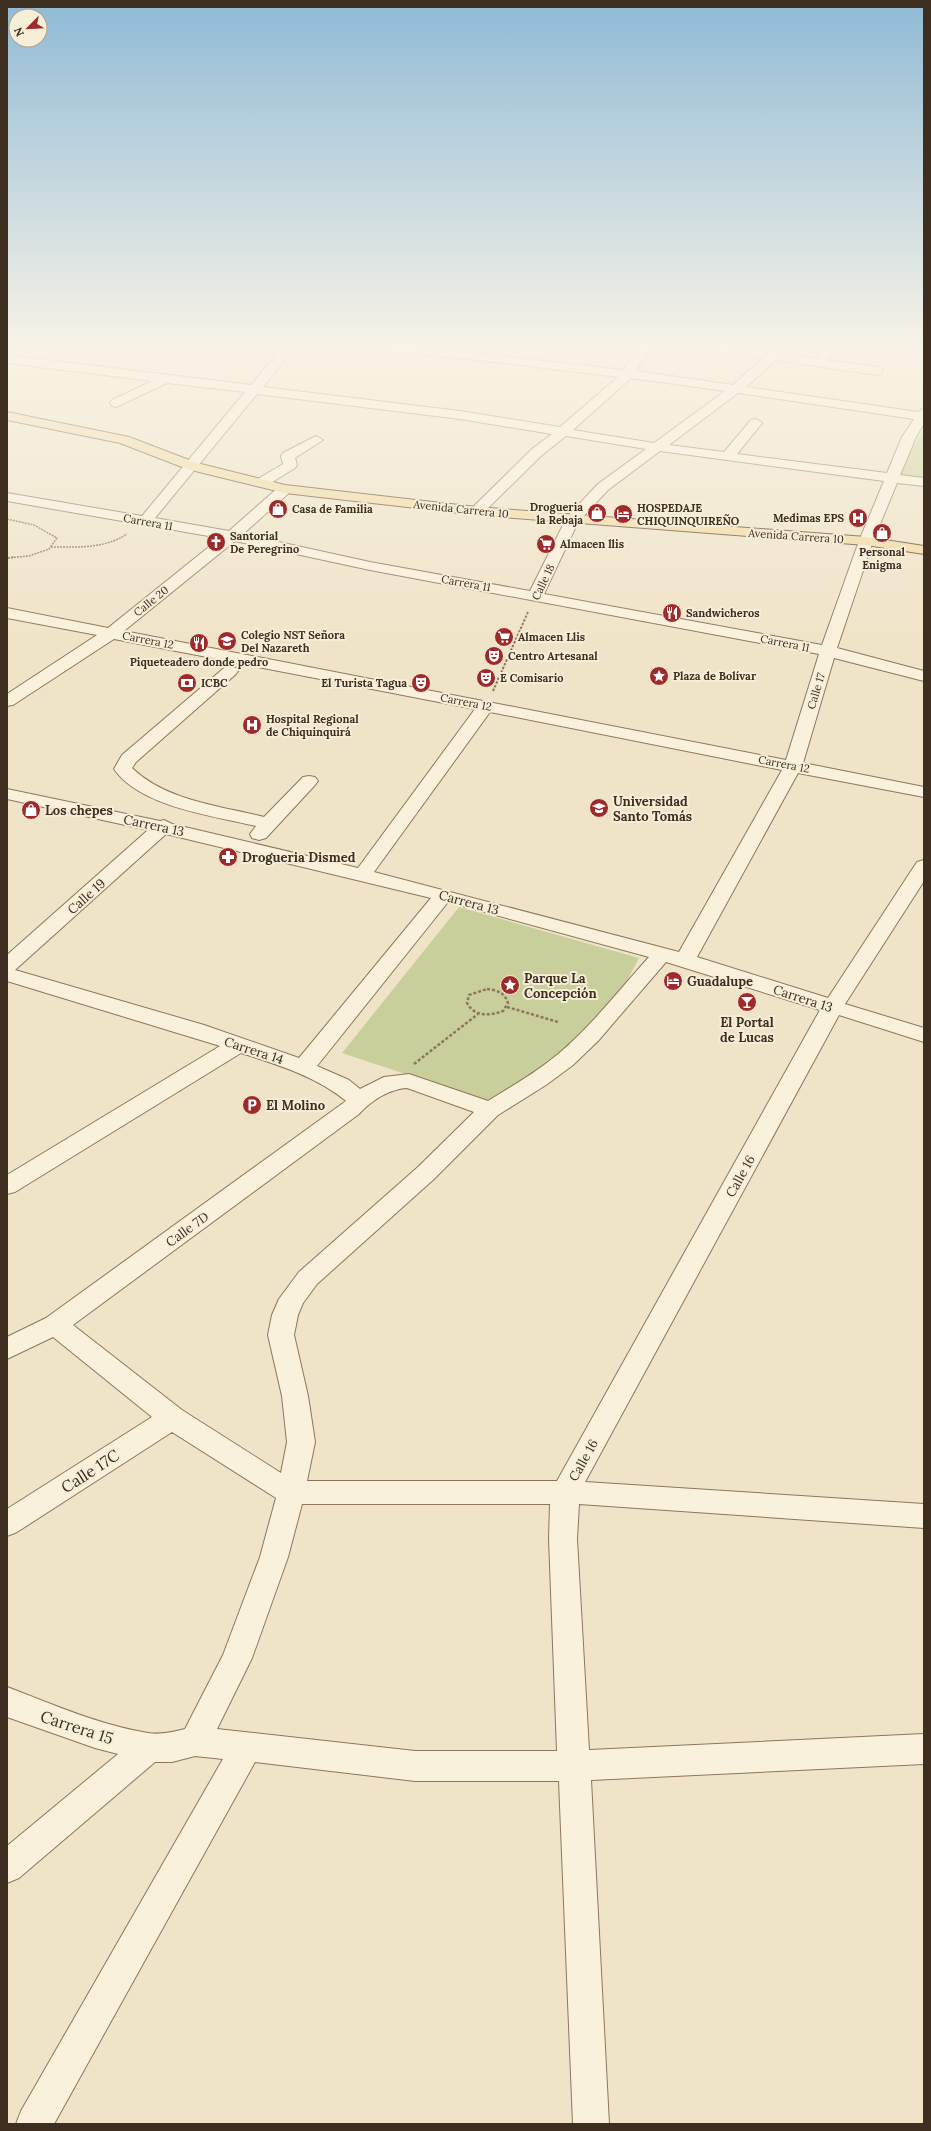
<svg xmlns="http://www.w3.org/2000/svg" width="931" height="2131" viewBox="0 0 931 2131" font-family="Lora,serif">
	<rect width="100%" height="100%" fill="#f0e4c8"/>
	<g fill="#c9cf9b">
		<path d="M 924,428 L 924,479 L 897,475 Z"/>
		<path d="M 459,907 L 639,958 L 610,1013 L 546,1074 L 487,1101 L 342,1053 Z"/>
	</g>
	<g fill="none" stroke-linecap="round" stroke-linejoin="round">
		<defs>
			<g id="minor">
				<path d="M 7,343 L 92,343 L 86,347 L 7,349 Z"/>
				<path d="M 286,343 L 298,343 L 263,387 L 460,411 L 560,427 L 618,377 L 487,361 L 341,347 L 335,343 L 382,343 L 414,346 L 624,370 L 641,343 L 653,343 L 636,371 L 733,385 L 763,358 L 680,347 L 674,343 L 706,343 L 770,352 L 777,343 L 789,343 L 781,354 L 820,359 L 818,357 L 830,343 L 842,343 L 826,360 L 877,367 L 881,368 L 883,371 L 881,374 L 877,375 L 776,360 L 746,387 L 918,412 L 924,408 L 924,423 L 916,437 L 900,475 L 924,478 L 924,486 L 897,483 L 873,541 L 837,648 L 924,671 L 924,681 L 834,658 L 803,763 L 924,787 L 924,797 L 798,773 L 697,957 L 828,998 L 917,862 L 924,860 L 924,881 L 845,1004 L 924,1028 L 924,1042 L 839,1015 L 585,1482 L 924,1504 L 924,1528 L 579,1504 L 577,1539 L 589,1750 L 924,1734 L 924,1764 L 591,1780 L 609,2124 L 573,2124 L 559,1781 L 415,1781 L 255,1762 L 54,2124 L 16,2124 L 21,2111 L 223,1759 L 195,1756 L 172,1762 L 155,1762 L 19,1878 L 7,1883 L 7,1846 L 118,1754 L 95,1748 L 7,1717 L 7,1687 C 52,1704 99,1725 148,1733 C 160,1735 173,1732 185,1729 L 223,1655 L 260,1557 L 276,1498 L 172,1432 L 17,1532 L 7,1536 L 7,1509 L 152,1417 L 53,1337 L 7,1359 L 7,1337 L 46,1318 L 346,1101 C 317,1077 276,1064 241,1053 L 15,1192 L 7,1194 L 7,1175 L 220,1046 L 7,981 L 7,955 L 148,830 L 7,799 L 7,789 L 160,821 L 164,820 L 172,824 L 358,868 L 475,709 L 114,639 L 13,705 L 7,706 L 7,694 L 97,635 L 7,618 L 7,608 L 108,628 L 220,538 L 7,501 L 7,493 L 142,516 L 245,392 L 167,383 L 116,407 L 112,406 L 110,403 L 112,400 L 152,381 L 7,363 L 7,355 L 251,385 ZM 631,378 L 725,391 L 654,443 L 573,430 ZM 738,393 L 914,419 L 902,437 L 887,473 L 737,454 L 762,423 L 756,419 L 751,420 L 724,452 L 669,445 ZM 257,394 L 460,419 L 552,434 L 532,449 L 472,508 L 470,511 L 472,514 L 482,514 L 542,455 L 566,436 L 646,449 L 598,484 L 567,517 L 530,591 L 370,562 L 243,534 L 290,492 L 292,489 L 285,485 L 280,486 L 229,531 L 155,518 ZM 660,451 L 884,481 L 859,541 L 822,645 L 544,594 L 578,522 L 608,490 ZM 235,541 L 370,570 L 819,654 L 786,760 L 124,631 ZM 490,712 L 782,770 L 679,952 L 374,872 ZM 166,834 L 431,898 L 299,1058 L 204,1025 L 15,970 ZM 448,902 L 649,957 C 619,990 591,1027 557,1055 C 535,1073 511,1087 488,1101 L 409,1074 L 384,1077 L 360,1089 L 349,1080 L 317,1066 ZM 666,962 L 820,1010 L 557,1481 L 307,1481 L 315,1442 L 308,1396 L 294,1335 L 298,1315 L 303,1303 L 317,1284 L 434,1179 L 498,1115 L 546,1085 L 573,1065 L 598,1041 ZM 407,1088 L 474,1112 L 418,1167 L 299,1272 L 279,1299 L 272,1315 L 268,1335 L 282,1396 L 287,1442 L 281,1473 L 182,1410 L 73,1325 L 359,1114 C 371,1101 389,1089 407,1088 ZM 302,1504 L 550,1504 L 549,1539 L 557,1751 L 415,1751 L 217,1729 L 252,1658 L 288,1557 Z"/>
				<path d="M 316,436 L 323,440 L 295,458 L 297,465 L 295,468 L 266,486 L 256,486 L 254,483 L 256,480 L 283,464 L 281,456 L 283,453 Z"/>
				<path d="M 230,666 L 236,668 L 238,671 L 236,674 L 136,762 L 132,768 C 166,801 221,806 264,817 L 303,777 L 309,776 L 315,777 L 318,781 L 315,785 L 266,838 L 259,840 L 252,838 L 250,834 L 256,826 C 214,816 140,807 114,769 L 122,755 L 224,668 Z"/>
			</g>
			<path id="major" d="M 7,412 L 129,437 L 197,463 L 285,485 L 477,507 L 866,537 L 924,546 L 924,554 L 866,545 L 477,515 L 285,493 L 187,469 L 120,443 L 7,420 Z"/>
		</defs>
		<use href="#minor" stroke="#8d765c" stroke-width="2"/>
		<use href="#major" stroke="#5b4430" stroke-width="2"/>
		<g stroke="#8d765c" stroke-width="1.5" stroke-dasharray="2 1" stroke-linecap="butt">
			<path d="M 7,519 L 34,525 L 57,538 L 49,549 L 29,556 L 7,558"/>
			<path d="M 51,547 C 78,547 104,549 127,534"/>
		</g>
		<g stroke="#8d765c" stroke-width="2" stroke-dasharray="2.5 1.5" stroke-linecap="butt">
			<path d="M 7,558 L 15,557"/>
			<path d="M 493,691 L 528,612"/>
		</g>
		<g stroke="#8d765c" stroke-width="2.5" stroke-dasharray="3 2" stroke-linecap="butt">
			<path d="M 487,989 C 497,990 505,993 508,1003 L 503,1011 C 489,1016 475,1017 467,1003 L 469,995 Z"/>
			<path d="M 507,1007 L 558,1022"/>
			<path d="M 414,1064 L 478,1014"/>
		</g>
		<use href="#minor" fill="#faf1dc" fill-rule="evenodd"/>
		<use href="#major" fill="#f3d9a0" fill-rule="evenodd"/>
	</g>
	<linearGradient id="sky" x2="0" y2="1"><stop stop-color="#8fbad6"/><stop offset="0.54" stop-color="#f8f3e6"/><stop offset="1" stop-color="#f8f3e6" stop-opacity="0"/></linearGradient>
	<rect width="931" height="641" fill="url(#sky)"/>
	<defs>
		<symbol id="shop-disc" viewBox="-11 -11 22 22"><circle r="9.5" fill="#9e2a2b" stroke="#f7eed8"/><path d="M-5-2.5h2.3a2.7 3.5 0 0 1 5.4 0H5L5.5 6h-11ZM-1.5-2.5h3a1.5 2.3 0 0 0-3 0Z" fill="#fff"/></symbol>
		<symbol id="hotel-disc" viewBox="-11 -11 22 22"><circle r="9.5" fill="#9e2a2b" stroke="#f7eed8"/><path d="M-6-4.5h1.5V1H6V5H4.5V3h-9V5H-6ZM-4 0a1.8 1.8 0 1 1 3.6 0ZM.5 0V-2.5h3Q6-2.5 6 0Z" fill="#fff"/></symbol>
		<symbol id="hospital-disc" viewBox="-11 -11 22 22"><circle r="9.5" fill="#9e2a2b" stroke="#f7eed8"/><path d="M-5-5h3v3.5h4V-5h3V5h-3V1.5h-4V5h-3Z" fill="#fff"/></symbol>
		<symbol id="church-disc" viewBox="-11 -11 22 22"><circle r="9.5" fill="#9e2a2b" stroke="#f7eed8"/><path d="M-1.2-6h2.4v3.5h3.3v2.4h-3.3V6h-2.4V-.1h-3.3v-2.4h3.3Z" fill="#fff"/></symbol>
		<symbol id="supermarket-disc" viewBox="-11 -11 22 22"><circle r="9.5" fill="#9e2a2b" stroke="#f7eed8"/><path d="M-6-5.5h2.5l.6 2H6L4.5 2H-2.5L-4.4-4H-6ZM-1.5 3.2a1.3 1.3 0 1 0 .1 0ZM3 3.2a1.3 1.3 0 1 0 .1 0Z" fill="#fff"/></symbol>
		<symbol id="restaurant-disc" viewBox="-11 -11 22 22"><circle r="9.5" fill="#9e2a2b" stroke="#f7eed8"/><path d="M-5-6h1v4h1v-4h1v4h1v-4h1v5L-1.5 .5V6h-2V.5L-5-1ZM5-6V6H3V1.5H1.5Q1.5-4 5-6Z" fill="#fff"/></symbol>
		<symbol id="school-disc" viewBox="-11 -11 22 22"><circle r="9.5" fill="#9e2a2b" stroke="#f7eed8"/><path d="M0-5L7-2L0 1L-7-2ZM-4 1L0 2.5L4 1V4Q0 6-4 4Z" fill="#fff"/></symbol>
		<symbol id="theatre-disc" viewBox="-11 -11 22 22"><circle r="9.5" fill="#9e2a2b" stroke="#f7eed8"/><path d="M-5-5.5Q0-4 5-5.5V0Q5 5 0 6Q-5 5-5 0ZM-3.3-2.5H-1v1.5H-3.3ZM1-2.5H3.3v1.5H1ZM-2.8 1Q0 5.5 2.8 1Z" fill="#fff"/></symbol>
		<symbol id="sight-disc" viewBox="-11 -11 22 22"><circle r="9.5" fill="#9e2a2b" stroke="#f7eed8"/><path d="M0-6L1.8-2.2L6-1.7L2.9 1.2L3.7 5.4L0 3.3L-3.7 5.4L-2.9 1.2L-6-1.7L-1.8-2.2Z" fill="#fff"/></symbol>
		<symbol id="bank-disc" viewBox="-11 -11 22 22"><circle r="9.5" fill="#9e2a2b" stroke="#f7eed8"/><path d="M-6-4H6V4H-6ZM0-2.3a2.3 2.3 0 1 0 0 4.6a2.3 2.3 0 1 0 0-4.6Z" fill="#fff"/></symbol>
		<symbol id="university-disc" viewBox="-11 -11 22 22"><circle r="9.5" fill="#9e2a2b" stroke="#f7eed8"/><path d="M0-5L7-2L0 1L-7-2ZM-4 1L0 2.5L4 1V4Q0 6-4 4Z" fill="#fff"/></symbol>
		<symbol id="pharmacy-disc" viewBox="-11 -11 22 22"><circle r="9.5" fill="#9e2a2b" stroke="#f7eed8"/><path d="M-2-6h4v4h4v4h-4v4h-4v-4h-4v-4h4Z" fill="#fff"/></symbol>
		<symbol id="bar-disc" viewBox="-11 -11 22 22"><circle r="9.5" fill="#9e2a2b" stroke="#f7eed8"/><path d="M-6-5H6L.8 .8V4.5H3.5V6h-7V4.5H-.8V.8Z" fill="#fff"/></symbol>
		<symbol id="parking-disc" viewBox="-11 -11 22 22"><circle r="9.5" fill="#9e2a2b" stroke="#f7eed8"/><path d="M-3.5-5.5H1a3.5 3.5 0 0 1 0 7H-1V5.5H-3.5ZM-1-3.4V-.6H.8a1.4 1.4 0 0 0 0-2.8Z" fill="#fff"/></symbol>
	</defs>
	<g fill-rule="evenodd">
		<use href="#shop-disc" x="267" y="498" width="22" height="22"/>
		<use href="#shop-disc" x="586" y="502" width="22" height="22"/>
		<use href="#hotel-disc" x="612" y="503" width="22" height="22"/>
		<use href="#hospital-disc" x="847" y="507" width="22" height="22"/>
		<use href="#shop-disc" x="871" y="522" width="22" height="22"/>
		<use href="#church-disc" x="205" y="531" width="22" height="22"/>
		<use href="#supermarket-disc" x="535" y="533" width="22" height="22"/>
		<use href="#restaurant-disc" x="661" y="602" width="22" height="22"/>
		<use href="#supermarket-disc" x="493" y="626" width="22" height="22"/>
		<use href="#school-disc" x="216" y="630" width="22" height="22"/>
		<use href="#restaurant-disc" x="188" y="632" width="22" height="22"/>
		<use href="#theatre-disc" x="483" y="645" width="22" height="22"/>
		<use href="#sight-disc" x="648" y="665" width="22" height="22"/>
		<use href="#theatre-disc" x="475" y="667" width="22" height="22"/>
		<use href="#bank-disc" x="176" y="672" width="22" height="22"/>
		<use href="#theatre-disc" x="410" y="672" width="22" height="22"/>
		<use href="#hospital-disc" x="241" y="714" width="22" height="22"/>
		<use href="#university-disc" x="588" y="797" width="22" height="22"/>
		<use href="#shop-disc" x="20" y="799" width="22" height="22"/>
		<use href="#pharmacy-disc" x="217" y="846" width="22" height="22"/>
		<use href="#hotel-disc" x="662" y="970" width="22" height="22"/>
		<use href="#sight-disc" x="499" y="974" width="22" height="22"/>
		<use href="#bar-disc" x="736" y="991" width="22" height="22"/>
		<use href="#parking-disc" x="241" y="1094" width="22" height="22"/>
	</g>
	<g text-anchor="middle" stroke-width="4" stroke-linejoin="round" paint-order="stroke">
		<g font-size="11" font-weight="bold" fill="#3d2e20" stroke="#f7eed8" text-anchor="start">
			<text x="583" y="511" text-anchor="end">Drogueria<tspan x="583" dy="13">la Rebaja</tspan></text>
			<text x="637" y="512">HOSPEDAJE<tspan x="637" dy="13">CHIQUINQUIREÑO</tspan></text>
			<text x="292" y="513">Casa de Familia</text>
			<text x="844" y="522" text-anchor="end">Medimas EPS</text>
			<text x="230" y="540">Santorial<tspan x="230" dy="13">De Peregrino</tspan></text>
			<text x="560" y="548">Almacen llis</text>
			<text x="882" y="556" text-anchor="middle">Personal<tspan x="882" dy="13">Enigma</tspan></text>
			<text x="686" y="617">Sandwicheros</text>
			<text x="241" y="639">Colegio NST Señora<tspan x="241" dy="13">Del Nazareth</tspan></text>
			<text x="518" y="641">Almacen Llis</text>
			<text x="508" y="660">Centro Artesanal</text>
			<text x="199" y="666" text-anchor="middle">Piqueteadero donde pedro</text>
			<text x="673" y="680">Plaza de Bolívar</text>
			<text x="500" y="682">E Comisario</text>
			<text x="201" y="687">ICBC</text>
			<text x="407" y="687" text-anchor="end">El Turista Tagua</text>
			<text x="266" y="723">Hospital Regional<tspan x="266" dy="13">de Chiquinquirá</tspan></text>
		</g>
		<g font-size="11" fill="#3d2e20" stroke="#f7eed8">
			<text transform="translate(461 509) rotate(6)" y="4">Avenida Carrera 10</text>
			<text transform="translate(148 522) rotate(10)" y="4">Carrera 11</text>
			<text transform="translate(796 536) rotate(4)" y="4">Avenida Carrera 10</text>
			<text transform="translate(543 582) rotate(-65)" y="4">Calle 18</text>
			<text transform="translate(466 583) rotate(10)" y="4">Carrera 11</text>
			<text transform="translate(151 601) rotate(-39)" y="4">Calle 20</text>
			<text transform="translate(148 640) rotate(11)" y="4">Carrera 12</text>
			<text transform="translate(785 643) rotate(11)" y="4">Carrera 11</text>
			<text transform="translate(816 691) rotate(-73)" y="4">Calle 17</text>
			<text transform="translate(466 702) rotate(11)" y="4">Carrera 12</text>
			<text transform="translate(784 764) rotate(11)" y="4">Carrera 12</text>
		</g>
		<g font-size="13" font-weight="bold" fill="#3d2e20" stroke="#f7eed8" text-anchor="start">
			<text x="613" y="806">Universidad<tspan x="613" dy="15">Santo Tomás</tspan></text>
			<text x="45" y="815">Los chepes</text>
			<text x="242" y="862">Drogueria Dismed</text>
			<text x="524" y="983">Parque La<tspan x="524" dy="15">Concepción</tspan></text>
			<text x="687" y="986">Guadalupe</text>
			<text x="747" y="1027" text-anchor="middle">El Portal<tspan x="747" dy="15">de Lucas</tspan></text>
			<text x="266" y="1110">El Molino</text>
		</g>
		<g font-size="13" fill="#3d2e20" stroke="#f7eed8">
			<text transform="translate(154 825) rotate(12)" y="5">Carrera 13</text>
			<text transform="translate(86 896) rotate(-42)" y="5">Calle 19</text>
			<text transform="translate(469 902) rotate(15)" y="5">Carrera 13</text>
			<text transform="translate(803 998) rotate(18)" y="5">Carrera 13</text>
			<text transform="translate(254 1050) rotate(18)" y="5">Carrera 14</text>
			<text transform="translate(740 1176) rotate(-61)" y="5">Calle 16</text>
			<text transform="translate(187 1229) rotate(-36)" y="5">Calle 7D</text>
			<text transform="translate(583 1460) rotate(-61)" y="5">Calle 16</text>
		</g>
		<g font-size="16" fill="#3d2e20" stroke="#f7eed8">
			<text transform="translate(90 1471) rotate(-33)" y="6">Calle 17C</text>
			<text transform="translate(77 1727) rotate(18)" y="6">Carrera 15</text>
		</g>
	</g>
	<rect width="931" height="2131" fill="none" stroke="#3d2e20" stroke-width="16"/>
	<g transform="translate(28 28) rotate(246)"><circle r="19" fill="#f7eed8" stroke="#ada18e"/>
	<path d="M0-3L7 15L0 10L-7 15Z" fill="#9e2a2b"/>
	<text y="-6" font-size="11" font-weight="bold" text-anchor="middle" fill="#3d2e20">N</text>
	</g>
</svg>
